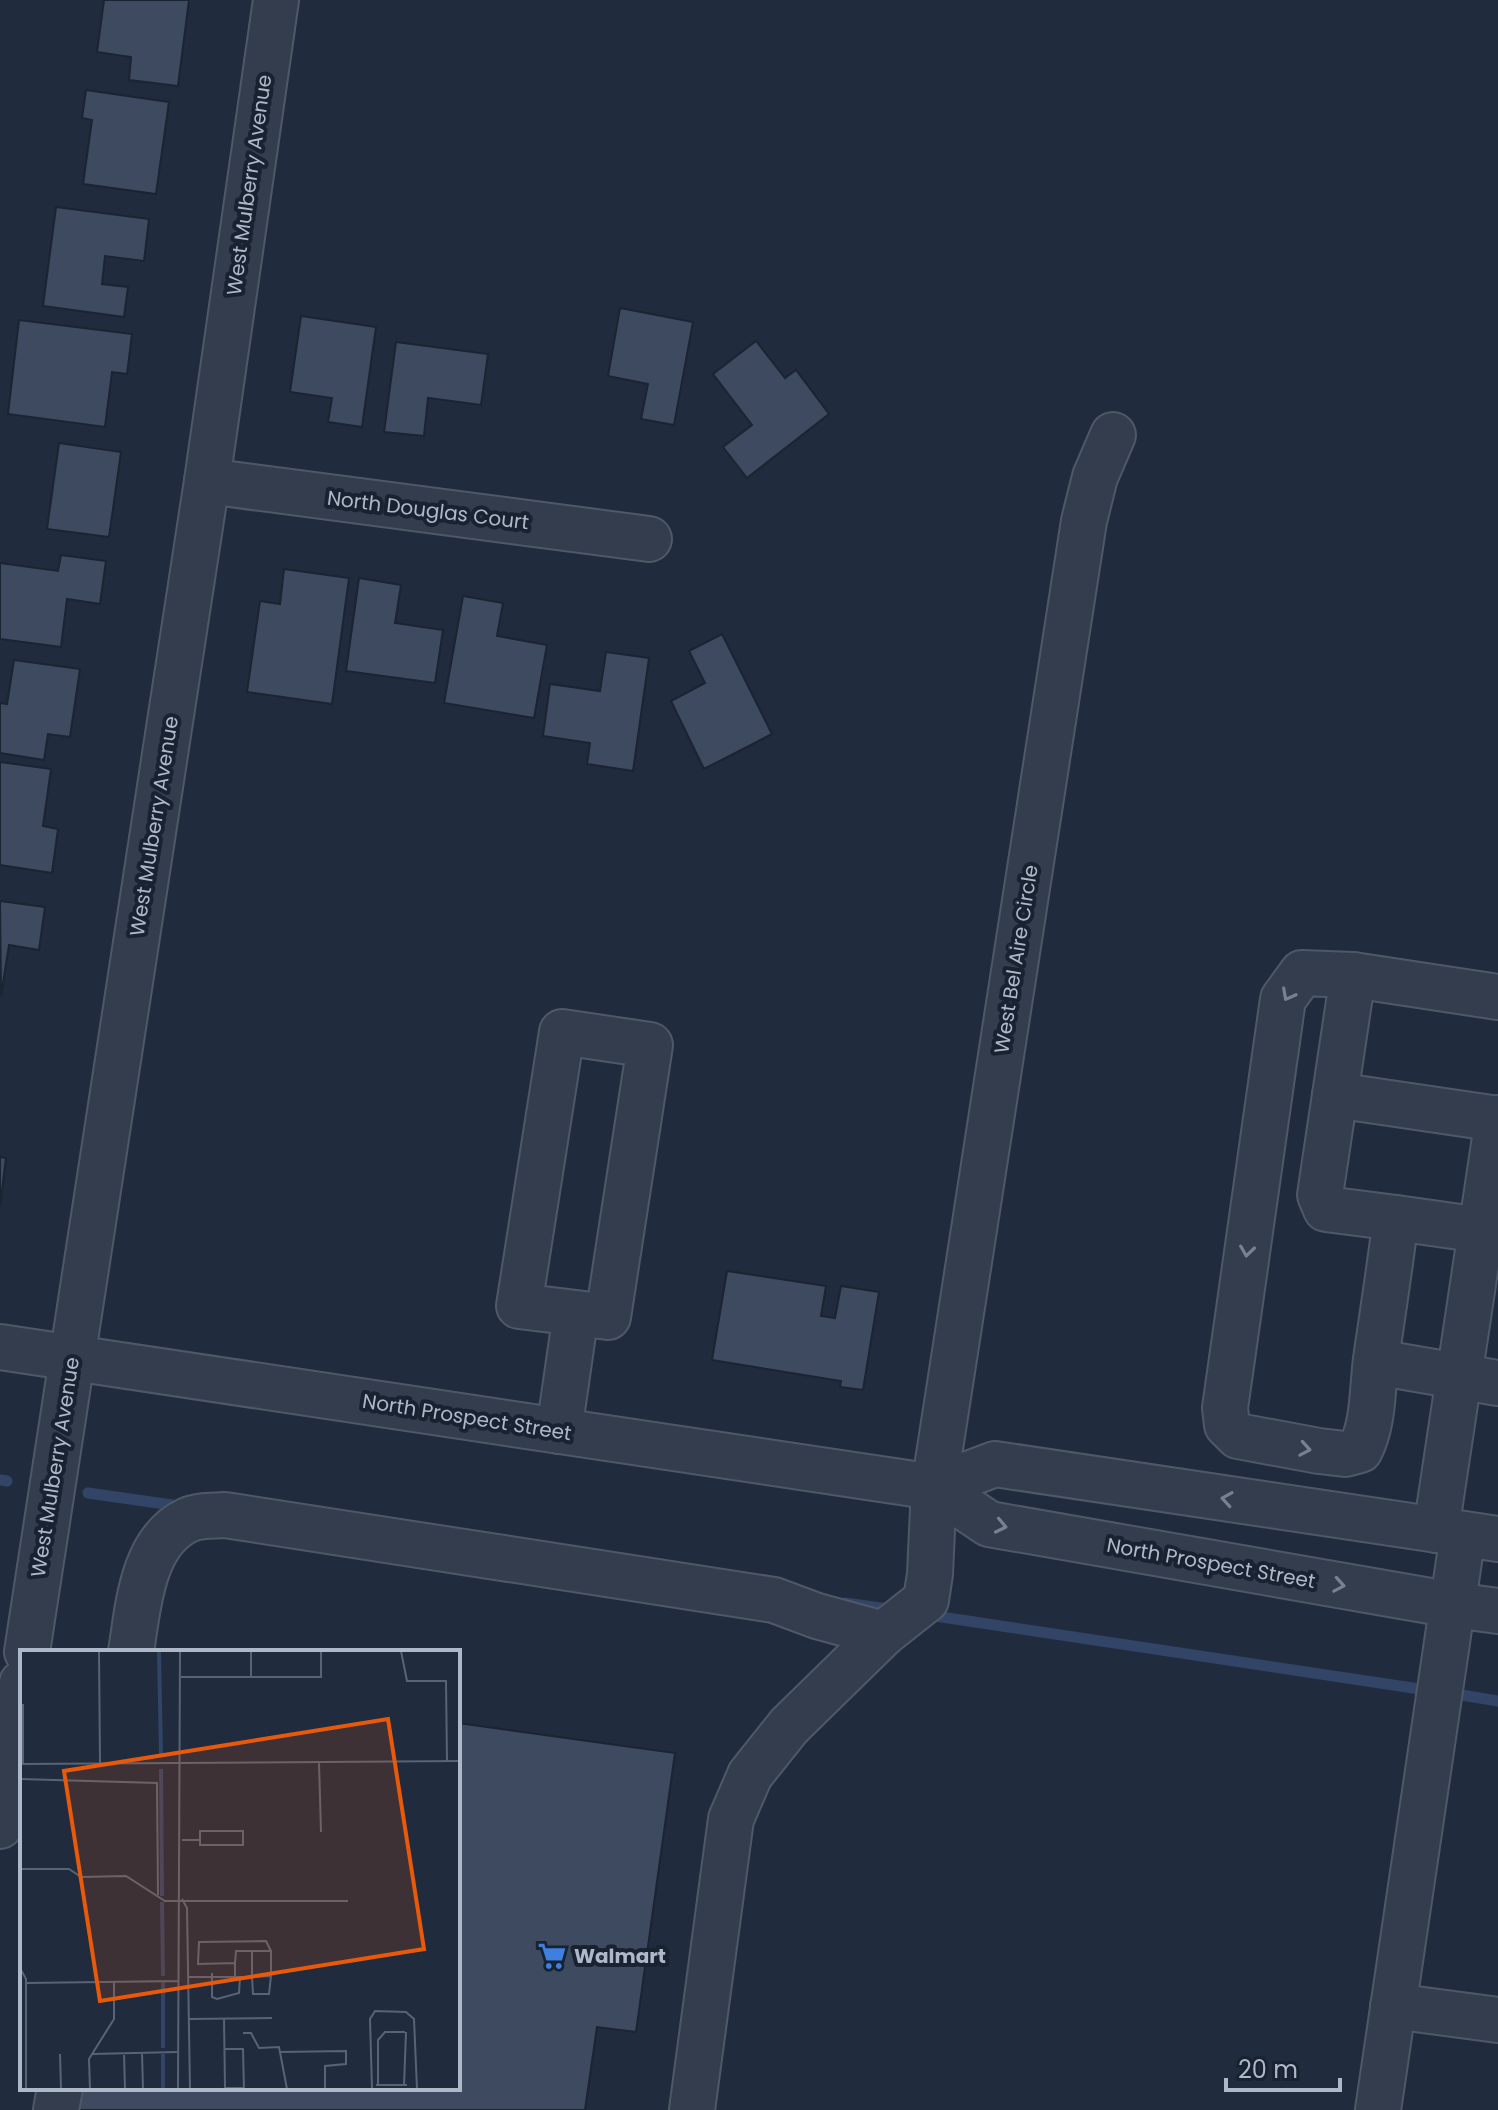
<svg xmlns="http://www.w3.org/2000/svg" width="1498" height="2110" viewBox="0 0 1498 2110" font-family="Poppins,sans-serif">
	<rect width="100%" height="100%" fill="#202b3d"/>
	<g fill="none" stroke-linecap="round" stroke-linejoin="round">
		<g stroke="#324566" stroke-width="11">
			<path d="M 0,1480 L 7,1481"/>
			<path d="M 88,1493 L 186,1507"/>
			<path d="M 845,1603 L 895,1610"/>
			<path d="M 928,1615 L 1433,1691"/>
			<path d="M 1450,1693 L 1498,1701"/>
		</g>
	</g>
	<g fill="#3e4a5f" stroke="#1b2433" stroke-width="2">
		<path d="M 104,0 L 189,0 L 178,86 L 129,80 L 131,57 L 97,52 Z"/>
		<path d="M 86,90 L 169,102 L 156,194 L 83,184 L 92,120 L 82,118 Z"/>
		<path d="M 56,207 L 149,219 L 144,261 L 105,256 L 102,284 L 128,287 L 124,317 L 43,306 Z"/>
		<path d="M 620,308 L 693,322 L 674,425 L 641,419 L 648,384 L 608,376 Z"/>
		<path d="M 301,316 L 376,327 L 362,427 L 328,422 L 332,398 L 290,392 Z"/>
		<path d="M 19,320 L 132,334 L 127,374 L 112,372 L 105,427 L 8,414 Z"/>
		<path d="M 756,341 L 785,378 L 796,370 L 829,414 L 747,478 L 723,447 L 752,425 L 713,374 Z"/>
		<path d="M 396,342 L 488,354 L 481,405 L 428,398 L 424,436 L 384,432 Z"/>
		<path d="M 59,443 L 121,452 L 109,537 L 47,529 Z"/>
		<path d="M 61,555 L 106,561 L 100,604 L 67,599 L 61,647 L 0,639 L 0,563 L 58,571 Z"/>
		<path d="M 284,569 L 349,578 L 332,704 L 247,692 L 260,601 L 280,604 Z"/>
		<path d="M 359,578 L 401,585 L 395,623 L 443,630 L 435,683 L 346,671 Z"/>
		<path d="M 463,596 L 503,603 L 497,636 L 547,645 L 534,718 L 444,703 Z"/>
		<path d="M 722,634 L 772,734 L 704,769 L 671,701 L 705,683 L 689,651 Z"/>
		<path d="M 606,652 L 649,658 L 633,771 L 587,764 L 590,743 L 543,736 L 550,684 L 600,691 Z"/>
		<path d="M 14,660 L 80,669 L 70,737 L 48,734 L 44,760 L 0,753 L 0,703 L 7,704 Z"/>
		<path d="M 0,762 L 51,769 L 43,826 L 58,829 L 52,873 L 0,865 Z"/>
		<path d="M 0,901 L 45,907 L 39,950 L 9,945 L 1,996 Z"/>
		<path d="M 0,1157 L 6,1158 L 0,1207 Z"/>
		<path d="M 727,1271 L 826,1286 L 821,1316 L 835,1318 L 841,1286 L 879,1292 L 863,1390 L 840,1387 L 841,1381 L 712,1360 Z"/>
		<path d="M 458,1723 L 675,1753 L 636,2032 L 597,2027 L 585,2110 L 78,2110 L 81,2088 L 458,2088 Z"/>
	</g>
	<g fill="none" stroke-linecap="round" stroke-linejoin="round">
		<defs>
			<g id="minor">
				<path d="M 207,481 L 649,539"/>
				<path d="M 1353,975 L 1302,973 L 1283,999 L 1225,1408 L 1227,1425 L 1238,1436 L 1319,1451 L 1345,1454 L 1360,1450 C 1374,1422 1372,1390 1376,1359 C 1383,1312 1390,1265 1396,1218 L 1481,1230"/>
				<path d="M 1335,1095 L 1498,1119"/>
				<path d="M 1396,1218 L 1326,1209 L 1320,1195 L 1353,975 L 1498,997"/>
				<path d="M 0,1347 L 934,1487 L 989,1524 L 1453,1605 L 1498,1611"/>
				<path d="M 1376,1362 L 1498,1383"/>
				<path d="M 559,1431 L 576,1313 L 519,1306 L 562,1032 L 650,1045 L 608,1317 L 576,1313"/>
				<path d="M 934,1487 L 995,1464 L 1498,1539"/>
				<path d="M 1436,1530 L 1498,1118"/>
				<path d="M 27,1652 L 207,481 L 276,0"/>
				<path d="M 131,1652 C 138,1607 142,1541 188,1520 C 198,1515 213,1516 225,1515 L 774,1600 L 817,1616 L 883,1634"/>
				<path d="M 0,1826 L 22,1683"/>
				<path d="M 1393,2006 L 1498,2020"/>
				<path d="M 56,2110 L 60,2088"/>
				<path d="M 692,2110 L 731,1819 L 750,1775 L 789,1726 L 883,1634 L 926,1600 L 930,1574 L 934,1487 L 1084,521 L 1095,477 L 1113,435"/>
				<path d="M 1378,2110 L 1463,1534"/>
			</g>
		</defs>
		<use href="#minor" stroke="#4f5867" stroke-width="48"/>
		<use href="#minor" stroke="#343d4d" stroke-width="44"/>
	</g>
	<defs><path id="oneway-chevron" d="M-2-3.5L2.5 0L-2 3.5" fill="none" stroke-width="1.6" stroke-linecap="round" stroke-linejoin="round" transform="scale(2)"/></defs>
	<g stroke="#788191">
		<use href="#oneway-chevron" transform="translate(1288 995) rotate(118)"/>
		<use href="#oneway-chevron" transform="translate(1247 1251) rotate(98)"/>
		<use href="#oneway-chevron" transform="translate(1305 1449) rotate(10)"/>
		<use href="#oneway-chevron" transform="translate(1227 1499) rotate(-171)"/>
		<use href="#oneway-chevron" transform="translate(1001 1526) rotate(12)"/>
		<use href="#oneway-chevron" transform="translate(1339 1585) rotate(10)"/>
	</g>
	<defs>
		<symbol id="supermarket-bare" viewBox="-9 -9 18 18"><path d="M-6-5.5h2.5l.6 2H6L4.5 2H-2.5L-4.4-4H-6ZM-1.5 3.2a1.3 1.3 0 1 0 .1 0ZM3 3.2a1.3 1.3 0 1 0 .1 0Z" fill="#3f7fe0" stroke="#192231" stroke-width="2.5" paint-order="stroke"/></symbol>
	</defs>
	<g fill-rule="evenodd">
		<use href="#supermarket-bare" x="532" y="1936" width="40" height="40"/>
	</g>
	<g text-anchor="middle" stroke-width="8" stroke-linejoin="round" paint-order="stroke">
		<g font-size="20" fill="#afb8c9" stroke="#192231">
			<text transform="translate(249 185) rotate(-82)" y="7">West Mulberry Avenue</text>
			<text transform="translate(428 510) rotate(7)" y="7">North Douglas Court</text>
			<text transform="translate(154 826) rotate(-81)" y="7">West Mulberry Avenue</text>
			<text transform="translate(1016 959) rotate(-81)" y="7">West Bel Aire Circle</text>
			<text transform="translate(467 1417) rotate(9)" y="7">North Prospect Street</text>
			<text transform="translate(55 1467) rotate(-81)" y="7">West Mulberry Avenue</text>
			<text transform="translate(1211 1563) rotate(10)" y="7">North Prospect Street</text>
		</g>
		<g font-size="20" font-weight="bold" fill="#afb8c9" stroke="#192231" text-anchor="start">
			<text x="574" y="1963">Walmart</text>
		</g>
	</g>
	<g transform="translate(20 1650)">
		<rect width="440" height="440" fill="#202b3d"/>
		<path fill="none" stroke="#324566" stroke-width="4" d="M 139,1 L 141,106M 141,119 L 142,246M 142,252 L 143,326M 143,332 L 143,398M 143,404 L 143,439"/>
		<path fill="none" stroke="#596375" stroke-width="2" d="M 79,1 L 80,114M 231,1 L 231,27M 381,1 L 387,31 L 426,31 L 427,111M 161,27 L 301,27 L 301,1M 3,54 L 3,114M 299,113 L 301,182M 0,114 L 440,111M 0,129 L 137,133 L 138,245M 162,190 L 180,190 L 180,181 L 223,181 L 223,195 L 180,195 L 180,190M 0,219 L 49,219 L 61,227 L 106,226 L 145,251 L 328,251M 162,249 L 167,258 L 170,439M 215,313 L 216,301 L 251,301 L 251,326M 0,318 L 6,329 L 6,439M 192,323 L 192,347 L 197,349 L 219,343 L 220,327M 168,327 L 232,327 L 251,326 L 249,344 L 233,344 L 232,327 L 232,301M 215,327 L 215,313 L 178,314 L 179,292 L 246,291 L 251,301M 6,333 L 159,331M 204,368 L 205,438 L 224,438M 169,369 L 252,368M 223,383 L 231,383 L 239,398 L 259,397 L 267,439M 204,399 L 223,399 L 224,439M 260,402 L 326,401 L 326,414 L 305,416 L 305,439M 104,403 L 105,439 L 123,439 L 122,403M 72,404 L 157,402M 356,435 L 387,435M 358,435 L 358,390 L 365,382 L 385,382M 384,435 L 386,382M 0,439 L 41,439 L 40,404M 70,439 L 69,409 L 94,369 L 94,332M 158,439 L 160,1M 352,439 L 350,369 L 355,361 L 386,362 L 394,369 L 397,439"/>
		<path fill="#e8590c" fill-opacity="0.15" stroke="#e8590c" stroke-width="4" d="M 368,69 L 404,299 L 80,351 L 44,121 Z"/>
		<rect width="440" height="440" fill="none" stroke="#afb8c9" stroke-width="4"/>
	</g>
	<path d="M1226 2078v12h114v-12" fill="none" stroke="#afb8c9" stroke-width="4"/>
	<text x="1238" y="2078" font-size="24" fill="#afb8c9" stroke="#192231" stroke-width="6" paint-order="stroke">20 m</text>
</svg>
